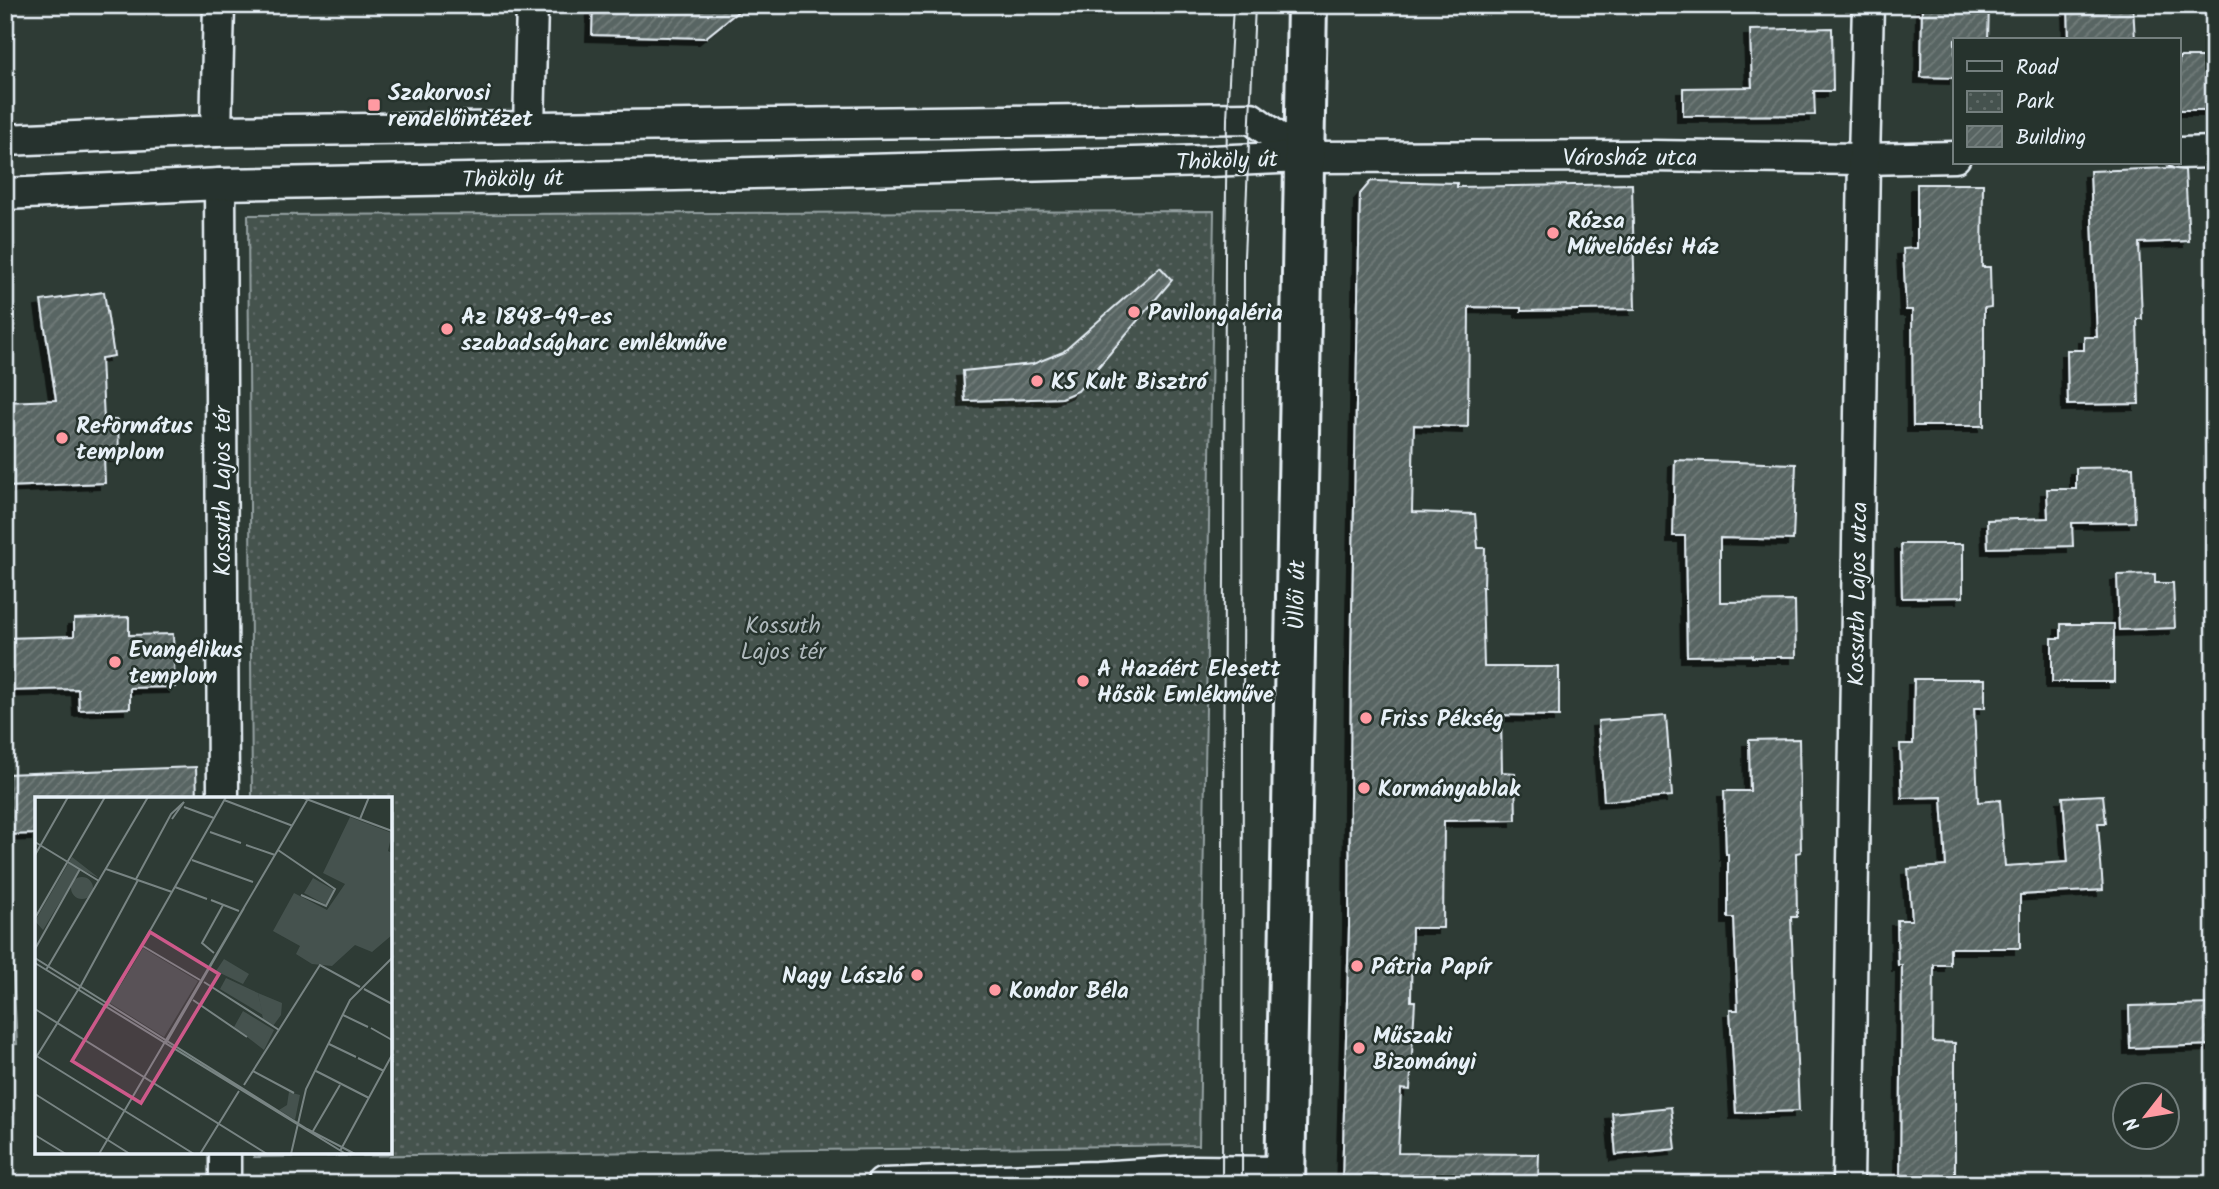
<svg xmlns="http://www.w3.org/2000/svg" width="2219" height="1189" viewBox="0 0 2219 1189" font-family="Kalam,sans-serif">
	<defs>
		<pattern id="park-dots" width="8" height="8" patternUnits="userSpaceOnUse" patternTransform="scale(1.75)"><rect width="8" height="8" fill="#45524e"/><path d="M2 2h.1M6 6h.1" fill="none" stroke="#606b68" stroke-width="1.8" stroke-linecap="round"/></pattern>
		<pattern id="building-hatch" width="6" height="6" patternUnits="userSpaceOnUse" patternTransform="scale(1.75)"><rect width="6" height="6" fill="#596563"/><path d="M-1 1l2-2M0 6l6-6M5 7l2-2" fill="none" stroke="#717c7a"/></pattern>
		<filter id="shadow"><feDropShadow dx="-6" dy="6" stdDeviation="0" flood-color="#0009"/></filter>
	</defs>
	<rect width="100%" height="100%" fill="#2e3b35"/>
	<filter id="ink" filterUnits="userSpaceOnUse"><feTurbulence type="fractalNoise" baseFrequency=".0143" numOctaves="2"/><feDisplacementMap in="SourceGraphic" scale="14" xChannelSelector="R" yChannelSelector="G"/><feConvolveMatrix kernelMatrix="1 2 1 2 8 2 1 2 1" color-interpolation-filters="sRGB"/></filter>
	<g filter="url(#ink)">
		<path fill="#45524e" stroke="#96a2a3" stroke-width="2" d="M 7,866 L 17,1044 L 5,1045 L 5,867 Z"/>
		<path fill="url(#park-dots)" stroke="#96a2a3" stroke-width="2" d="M 1214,211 L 1199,1145 L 254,1157 L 254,1152 L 390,1152 L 390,799 L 252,799 L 248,215 Z"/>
		<g fill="url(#building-hatch)" stroke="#e8f1f8" stroke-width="2" filter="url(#shadow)">
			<path d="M 593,5 L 746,5 L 705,38 L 592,35 Z"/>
			<path d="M 1922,5 L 1989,5 L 1988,40 L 1955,40 L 1955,78 L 1921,77 Z"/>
			<path d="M 2068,5 L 2133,5 L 2135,40 L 2069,40 Z"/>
			<path d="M 1832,28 L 1833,91 L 1814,91 L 1815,115 L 1683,116 L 1683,88 L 1752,87 L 1750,30 Z"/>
			<rect x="2179" y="57" width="35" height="53"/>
			<path d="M 2170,168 L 2185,170 L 2189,241 L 2139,243 L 2142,319 L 2137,319 L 2139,404 L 2068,405 L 2067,350 L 2084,350 L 2084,337 L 2097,337 L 2090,171 Z"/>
			<path d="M 1371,181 L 1457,183 L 1457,187 L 1632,184 L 1635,309 L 1521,311 L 1521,308 L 1469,307 L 1468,427 L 1414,425 L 1412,512 L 1475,514 L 1478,548 L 1485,548 L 1484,587 L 1482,587 L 1484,667 L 1559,667 L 1559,716 L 1501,715 L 1502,772 L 1515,773 L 1516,820 L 1444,821 L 1443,928 L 1412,928 L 1411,1001 L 1415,1001 L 1410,1090 L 1401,1089 L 1398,1153 L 1539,1154 L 1538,1184 L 1342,1184 L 1349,927 L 1351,665 L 1360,194 Z"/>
			<path d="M 1917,184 L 1983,184 L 1982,267 L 1990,267 L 1991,307 L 1984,308 L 1984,426 L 1913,426 L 1912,310 L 1906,310 L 1903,249 L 1917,248 Z"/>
			<path d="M 1160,267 L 1172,280 L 1078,391 L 1061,398 L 965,401 L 963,371 L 1033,364 L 1063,352 Z"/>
			<path d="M 104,292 L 114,356 L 101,358 L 104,420 L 118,420 L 119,456 L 104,456 L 105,483 L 5,487 L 5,402 L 56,400 L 41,301 Z"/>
			<path d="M 1675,460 L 1796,464 L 1793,540 L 1720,538 L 1720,602 L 1795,601 L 1796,657 L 1752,657 L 1752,655 L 1687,656 L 1685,536 L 1673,536 Z"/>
			<path d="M 2133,467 L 2135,522 L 2072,523 L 2073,546 L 1988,548 L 1987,520 L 2048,518 L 2047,489 L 2076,489 L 2076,468 Z"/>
			<path d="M 1901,544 L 1963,544 L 1963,597 L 1902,598 Z"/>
			<path d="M 2155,574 L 2155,583 L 2173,583 L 2175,628 L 2119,630 L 2117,575 Z"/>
			<path d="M 129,617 L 129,635 L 173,634 L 175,687 L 130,688 L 130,708 L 79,710 L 78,689 L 5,691 L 5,638 L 74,636 L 74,619 Z"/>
			<path d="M 2061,624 L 2114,624 L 2114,682 L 2052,682 L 2052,638 L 2061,638 Z"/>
			<path d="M 1914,679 L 1985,679 L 1985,708 L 1974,708 L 1978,802 L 2000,800 L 2005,866 L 2068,862 L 2063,797 L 2103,795 L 2106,823 L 2098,823 L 2103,890 L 2020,895 L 2020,948 L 1950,948 L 1950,965 L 1934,965 L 1933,1042 L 1955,1043 L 1955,1184 L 1900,1184 L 1902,965 L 1898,965 L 1897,920 L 1912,920 L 1908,869 L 1946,866 L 1942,797 L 1902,798 L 1900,744 L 1913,744 Z"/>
			<path d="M 1666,716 L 1672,796 L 1604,801 L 1598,721 Z"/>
			<path d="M 1799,739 L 1801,852 L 1796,853 L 1797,917 L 1791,917 L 1799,1111 L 1736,1113 L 1730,1010 L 1738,1010 L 1734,918 L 1728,918 L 1728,854 L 1726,854 L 1724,791 L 1750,791 L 1749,740 Z"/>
			<path d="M 196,767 L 197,799 L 37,799 L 37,834 L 5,835 L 5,774 Z"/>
			<path d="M 2214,1004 L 2214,1045 L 2130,1048 L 2129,1006 Z"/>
			<path d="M 1671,1107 L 1676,1149 L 1616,1155 L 1612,1113 Z"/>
		</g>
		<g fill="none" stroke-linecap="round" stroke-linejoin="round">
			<defs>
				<g id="street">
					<path d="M 529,127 L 532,5"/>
					<path d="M 216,131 L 219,5"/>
					<path d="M 5,140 L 216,131 L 1251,118 L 1304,157"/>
					<path d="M 2179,153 L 2214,152"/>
					<path d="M 220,184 L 223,799"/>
					<path d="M 5,194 L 220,184 L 675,175 L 1209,161 L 1304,157 L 1651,156 L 1864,159 L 1955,157"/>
					<path d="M 225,1152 L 225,1184"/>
					<path d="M 882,1184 L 1096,1177 L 1194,1171 L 1285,1172"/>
					<path d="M 1848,1184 L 1864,159 L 1868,5"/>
				</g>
				<path id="secondary" d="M 1285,1184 L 1307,5"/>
			</defs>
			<use href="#street" stroke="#e8f1f8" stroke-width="35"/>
			<use href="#secondary" stroke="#e8f1f8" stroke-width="44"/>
			<use href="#street" stroke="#26332d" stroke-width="30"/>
			<use href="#secondary" stroke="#26332d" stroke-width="38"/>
			<g stroke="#e8f1f8" stroke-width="2">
				<path d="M 1222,1184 L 1225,257 L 1227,119 L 1233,5"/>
				<path d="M 1242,1184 L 1244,257 L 1255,5"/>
			</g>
		</g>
	</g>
	<g fill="#ff9aa2" stroke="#26332d" stroke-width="2.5">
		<rect x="367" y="98" width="14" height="14" rx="3.5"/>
		<circle cx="1553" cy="233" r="7"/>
		<circle cx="1134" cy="312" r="7"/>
		<circle cx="447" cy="329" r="7"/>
		<circle cx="1037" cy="381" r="7"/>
		<circle cx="62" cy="438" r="7"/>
		<circle cx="115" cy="662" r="7"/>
		<circle cx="1083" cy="681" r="7"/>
		<circle cx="1366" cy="718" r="7"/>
		<circle cx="1364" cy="788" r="7"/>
		<circle cx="1357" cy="966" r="7"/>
		<circle cx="917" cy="975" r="7"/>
		<circle cx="995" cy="990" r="7"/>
		<circle cx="1359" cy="1048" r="7"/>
	</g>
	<g text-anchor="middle" stroke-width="5" stroke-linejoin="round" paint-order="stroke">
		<g font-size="23" font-weight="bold" fill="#e8f1f8" stroke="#26332d" text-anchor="start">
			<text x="388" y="100">Szakorvosi<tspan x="388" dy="26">rendelőintézet</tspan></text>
			<text x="1567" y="228">Rózsa<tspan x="1567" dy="26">Művelődési Ház</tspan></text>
			<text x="1148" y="320">Pavilongaléria</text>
			<text x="461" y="324">Az 1848-49-es<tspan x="461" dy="26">szabadságharc emlékműve</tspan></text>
			<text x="1051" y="389">K5 Kult Bisztró</text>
			<text x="76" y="433">Református<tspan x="76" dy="26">templom</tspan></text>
			<text x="129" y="657">Evangélikus<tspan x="129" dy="26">templom</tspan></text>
			<text x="1097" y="676">A Hazáért Elesett<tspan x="1097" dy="26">Hősök Emlékműve</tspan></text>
			<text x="1380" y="726">Friss Pékség</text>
			<text x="1378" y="796">Kormányablak</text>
			<text x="1371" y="974">Pátria Papír</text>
			<text x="903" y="983" text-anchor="end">Nagy László</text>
			<text x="1009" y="998">Kondor Béla</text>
			<text x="1373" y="1043">Műszaki<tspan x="1373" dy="26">Bizományi</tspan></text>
		</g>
		<g font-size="23" fill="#e8f1f8" stroke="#26332d">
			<text x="1630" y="165">Városház utca</text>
			<text transform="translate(1227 160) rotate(-2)" y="8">Thököly út</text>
			<text transform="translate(513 178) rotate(-1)" y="8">Thököly út</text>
			<text transform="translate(222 491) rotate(-90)" y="8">Kossuth Lajos tér</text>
			<text transform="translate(1857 594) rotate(-89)" y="8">Kossuth Lajos utca</text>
			<text transform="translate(1296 595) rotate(-89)" y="8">Üllői út</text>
		</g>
		<g font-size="23" fill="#afb9bc" stroke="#26332d">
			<text x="783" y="633">Kossuth<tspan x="783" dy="26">Lajos tér</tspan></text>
		</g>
	</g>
	<g transform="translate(35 797)">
		<rect width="357" height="357" fill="#2e3b35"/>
		<path d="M 315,20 L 357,36 L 353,54 L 357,56 L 357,138 L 337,155 L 320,148 L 297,169 L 277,167 L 261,157 L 265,149 L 238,134 L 259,96 L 292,113 L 310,87 L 288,76 ZM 37,60 L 64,81 L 45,72 L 8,133 L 0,124 ZM 278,81 L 299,93 L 291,108 L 269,96 ZM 189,162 L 214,177 L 208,187 L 181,174 ZM 223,196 L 247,206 L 246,218 L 238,229 L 228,222 Z" fill="#45524e"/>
		<path d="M 191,181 L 223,196 L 228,218 L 185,192 Z" fill="#45524e"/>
		<path d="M36 91a11 11 0 1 1 22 0a11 11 0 1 1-22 0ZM 108,151 L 163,184 L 129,240 L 75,206 ZM 208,214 L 239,233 L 229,253 L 199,230 ZM 254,295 L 265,298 L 260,323 L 244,313 L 252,308 Z" fill="#45524e"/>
		<path fill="none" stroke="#788483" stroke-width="2" d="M 266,0 L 357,34M 189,3 L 258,29M 149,10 L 179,21M 325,22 L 334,0M 175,35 L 206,46M 0,45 L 64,84M 211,48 L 240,58M 243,53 L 300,92 L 291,109 L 266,98M 0,58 L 33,0M 157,63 L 218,85M 71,72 L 137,95M 101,82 L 136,17 L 149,5 L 137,22M 140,90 L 172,102M 176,103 L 204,114M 0,121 L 70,0M 106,148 L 165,183M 0,152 L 45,72M 179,156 L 167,146 L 188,108M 0,161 L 272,332 L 320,357M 0,166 L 311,357M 11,173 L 113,0M 169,185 L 244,233M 44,192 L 103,83M 329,192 L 357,207M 158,203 L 212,240M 71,211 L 191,0M 0,212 L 232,357M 308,218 L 333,230M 336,231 L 357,243M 131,246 L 209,111M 294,247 L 321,260M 0,258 L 159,357M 323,261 L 349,274M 0,262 L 43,193M 218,274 L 259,296M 281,274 L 334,301M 209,288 L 285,168 L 325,190M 0,297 L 95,357M 278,334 L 305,288M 0,338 L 31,357M 305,354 L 357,258M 64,357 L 274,0M 165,357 L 204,294M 256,357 L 271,292 L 315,203 L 357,161"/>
		<path fill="#cd598a" fill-opacity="0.15" stroke="#cd598a" stroke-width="3.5" d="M 115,135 L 184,177 L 106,306 L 37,264 Z"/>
		<rect width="357" height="357" fill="none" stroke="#e8f1f8" stroke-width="3.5"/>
	</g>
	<rect width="2219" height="1189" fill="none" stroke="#26332d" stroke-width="28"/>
	<rect x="14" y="14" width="2191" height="1161" fill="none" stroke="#e8f1f8" stroke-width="2.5" filter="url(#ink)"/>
	<rect x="1953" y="38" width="228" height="126" fill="#26332d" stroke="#747f7e" stroke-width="2"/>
	<rect x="1967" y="61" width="35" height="10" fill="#26332d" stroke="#747f7e" stroke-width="2"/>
	<text x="2016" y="74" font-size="21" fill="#e8f1f8">Road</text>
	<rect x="1967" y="91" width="35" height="21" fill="url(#park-dots)" stroke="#747f7e" stroke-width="2"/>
	<text x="2016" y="108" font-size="21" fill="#e8f1f8">Park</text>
	<rect x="1967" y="126" width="35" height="21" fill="url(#building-hatch)" stroke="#747f7e" stroke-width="2"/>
	<text x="2016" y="144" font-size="21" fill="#e8f1f8">Building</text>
	<g transform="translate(2146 1116) rotate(239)"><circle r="33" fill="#26332d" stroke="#747f7e" stroke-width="2"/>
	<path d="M0-5L12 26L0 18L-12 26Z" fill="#ff9aa2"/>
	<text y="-10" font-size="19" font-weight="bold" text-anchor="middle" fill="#e8f1f8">N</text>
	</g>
</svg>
